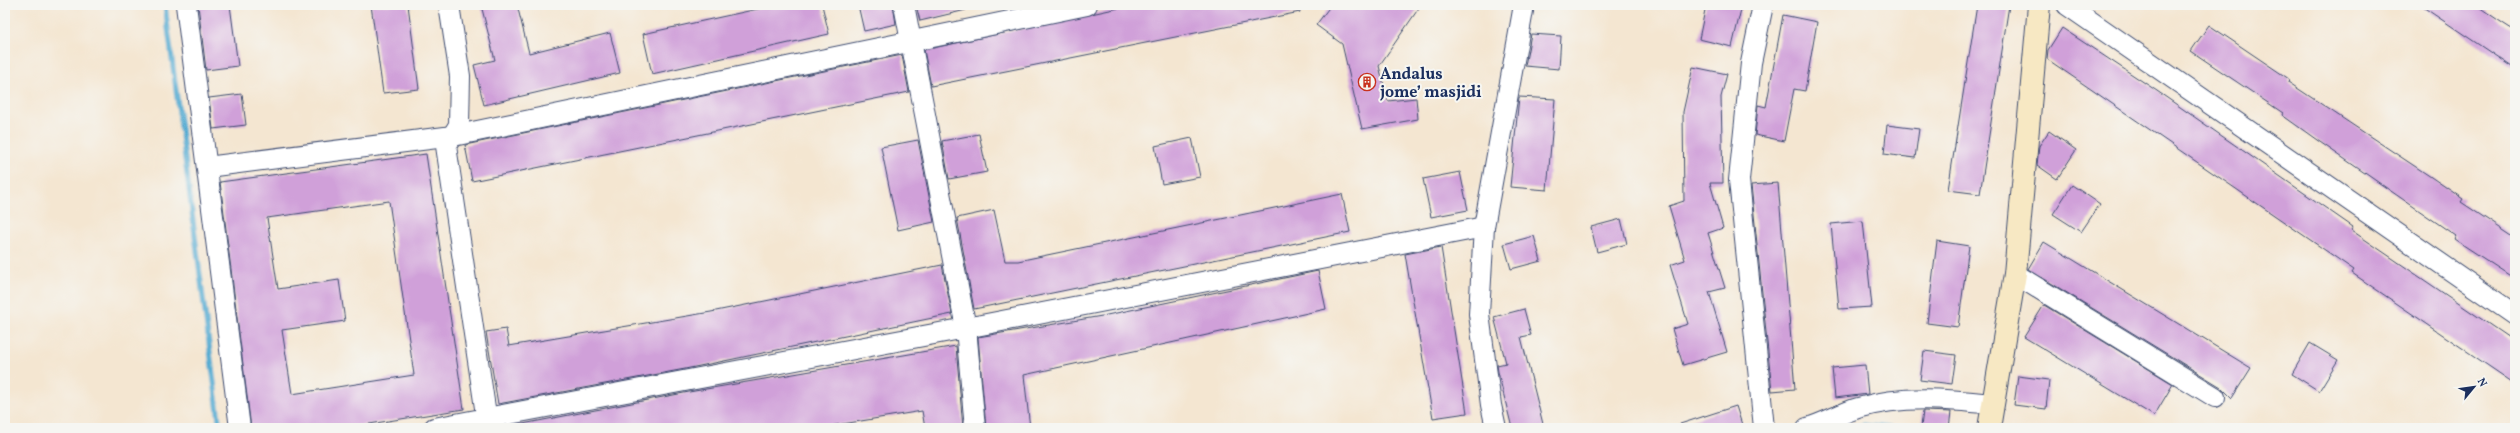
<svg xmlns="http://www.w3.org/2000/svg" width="2520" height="433" viewBox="0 0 2520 433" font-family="Vollkorn,serif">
	<rect width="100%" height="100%" fill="#f6f6f2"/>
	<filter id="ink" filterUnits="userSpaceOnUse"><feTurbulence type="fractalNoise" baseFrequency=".025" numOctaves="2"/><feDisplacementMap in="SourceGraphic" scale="8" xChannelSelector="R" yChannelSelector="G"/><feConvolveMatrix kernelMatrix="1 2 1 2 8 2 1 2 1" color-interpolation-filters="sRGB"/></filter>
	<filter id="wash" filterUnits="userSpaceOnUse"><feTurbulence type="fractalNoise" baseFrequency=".012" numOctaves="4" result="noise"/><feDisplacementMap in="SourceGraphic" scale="16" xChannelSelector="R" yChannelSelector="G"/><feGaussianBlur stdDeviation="0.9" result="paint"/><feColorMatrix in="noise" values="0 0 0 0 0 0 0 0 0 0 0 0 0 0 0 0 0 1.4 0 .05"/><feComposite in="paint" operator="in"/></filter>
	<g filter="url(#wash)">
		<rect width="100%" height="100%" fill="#f4e6d1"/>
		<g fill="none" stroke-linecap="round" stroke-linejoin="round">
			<g stroke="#56acd2" stroke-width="5">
				<path d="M 165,5 L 220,428"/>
				<path d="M 1852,428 L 1864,425 L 1889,428"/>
			</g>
		</g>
		<g id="blocks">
			<g fill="#d0a0d9" fill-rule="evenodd">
				<path d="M 198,5 L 230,5 L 238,66 L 206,70 Z"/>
				<path d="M 371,5 L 408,5 L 419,89 L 383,93 Z"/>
				<path d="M 481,5 L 517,5 L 529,53 L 610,33 L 620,73 L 484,105 L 474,65 L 495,60 Z"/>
				<path d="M 776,5 L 822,5 L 829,34 L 652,74 L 643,34 Z"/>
				<path d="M 858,5 L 893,5 L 896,24 L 864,31 Z"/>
				<path d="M 916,5 L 965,5 L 966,10 L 920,21 Z"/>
				<path d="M 1133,5 L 1299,5 L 1300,12 L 931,86 L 924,50 Z"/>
				<path d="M 1331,5 L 1421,5 L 1379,66 L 1388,101 L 1416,98 L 1418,119 L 1362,129 L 1342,44 L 1316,25 Z"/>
				<path d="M 1706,5 L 1742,5 L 1732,47 L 1699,39 Z"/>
				<path d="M 1977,5 L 2009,5 L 1980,194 L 1948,190 Z"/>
				<path d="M 2420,5 L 2476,5 L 2504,24 L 2515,31 L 2515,69 Z"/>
				<path d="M 1783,15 L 1817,22 L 1805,91 L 1794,89 L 1784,141 L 1755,135 L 1758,105 L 1766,107 Z"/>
				<path d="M 2209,25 L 2289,79 L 2288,82 L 2431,177 L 2463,199 L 2461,202 L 2515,238 L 2515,279 L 2454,239 L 2456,236 L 2317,140 L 2282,115 L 2283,113 L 2191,51 Z"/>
				<path d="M 2062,28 L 2157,91 L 2353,227 L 2351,230 L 2515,342 L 2515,384 L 2352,273 L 2354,270 L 2047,59 L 2048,50 Z"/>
				<path d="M 1531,34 L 1561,36 L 1559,69 L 1525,66 Z"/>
				<path d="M 902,55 L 909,92 L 472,181 L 465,145 Z"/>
				<path d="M 1693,67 L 1727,74 L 1721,97 L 1723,183 L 1710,183 L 1723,228 L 1708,233 L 1725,288 L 1709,292 L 1727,352 L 1683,365 L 1672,329 L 1688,324 L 1670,265 L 1685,260 L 1669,206 L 1684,201 L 1683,112 Z"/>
				<path d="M 242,94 L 246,125 L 213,129 L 209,98 Z"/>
				<path d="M 1519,97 L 1555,99 L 1547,190 L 1510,187 Z"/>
				<path d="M 1887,125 L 1919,129 L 1915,158 L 1884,154 Z"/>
				<path d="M 2049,131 L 2076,150 L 2057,179 L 2037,165 L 2039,146 Z"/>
				<path d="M 979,134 L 987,172 L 949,179 L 942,141 Z"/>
				<path d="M 1192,138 L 1200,177 L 1162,184 L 1155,146 Z"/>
				<path d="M 918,140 L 934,222 L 898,230 L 881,147 Z"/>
				<path d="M 426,154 L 464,409 L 344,428 L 251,428 L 220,182 ZM 389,201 L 414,375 L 292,394 L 282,330 L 345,321 L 339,280 L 278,289 L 267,218 Z"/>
				<path d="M 1460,172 L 1468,210 L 1431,217 L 1423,179 Z"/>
				<path d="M 1778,183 L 1795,389 L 1772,391 L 1751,185 Z"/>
				<path d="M 2072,185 L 2100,204 L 2081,232 L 2053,214 Z"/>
				<path d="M 1342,194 L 1350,232 L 974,309 L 957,218 L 994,210 L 1005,261 L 1018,261 Z"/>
				<path d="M 1621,219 L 1627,244 L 1597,252 L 1591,227 Z"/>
				<path d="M 1863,221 L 1872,307 L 1839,309 L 1831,224 Z"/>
				<path d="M 1534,236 L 1541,261 L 1511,269 L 1504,244 Z"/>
				<path d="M 1937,241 L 1969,246 L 1958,327 L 1927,323 Z"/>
				<path d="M 2044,242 L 2251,368 L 2232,398 L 2221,387 L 2028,269 Z"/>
				<path d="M 1441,247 L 1467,413 L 1433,418 L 1405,254 Z"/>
				<path d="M 942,265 L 952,314 L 685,369 L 498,404 L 486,332 L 506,329 L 509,346 L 711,312 Z"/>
				<path d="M 1318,271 L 1326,309 L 1024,375 L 1030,428 L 986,428 L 978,337 L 1102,316 Z"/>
				<path d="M 2044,305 L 2173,384 L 2154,416 L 2024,337 Z"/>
				<path d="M 1524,309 L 1531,335 L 1521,337 L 1544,428 L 1512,428 L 1498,372 L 1497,365 L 1506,363 L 1494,317 Z"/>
				<path d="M 2310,343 L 2338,360 L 2319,391 L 2292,374 Z"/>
				<path d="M 956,346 L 963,428 L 925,428 L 922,411 L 818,428 L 502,428 L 689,392 Z"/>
				<path d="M 1924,351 L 1956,355 L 1952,384 L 1920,380 Z"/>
				<path d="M 1865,365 L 1868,394 L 1835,398 L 1832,368 Z"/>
				<path d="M 2018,376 L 2049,380 L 2046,409 L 2014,405 Z"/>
				<path d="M 1736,406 L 1743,428 L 1678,428 L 1677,425 Z"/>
				<path d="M 1923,411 L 1951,412 L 1949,428 L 1921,427 Z"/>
			</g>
		</g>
	</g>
	<g filter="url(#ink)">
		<use href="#blocks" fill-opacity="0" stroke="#3c4a6f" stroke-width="1"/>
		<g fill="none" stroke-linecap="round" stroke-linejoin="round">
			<defs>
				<g id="street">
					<path d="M 186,5 L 240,428"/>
					<path d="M 449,5 L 460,76 L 459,125 L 446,146 L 488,428"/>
					<path d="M 904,5 L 966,328 L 975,428"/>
					<path d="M 1763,5 L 1751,63 L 1739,180 L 1764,428"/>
					<path d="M 2067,5 L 2515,315"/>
					<path d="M 207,167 L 453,136 L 1087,5"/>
					<path d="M 2015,274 L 2215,397"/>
					<path d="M 434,428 L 966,328 L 1484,227"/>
					<path d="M 1496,428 L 1491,405 L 1479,314 L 1484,227 L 1524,5"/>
					<path d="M 1807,428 C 1825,423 1841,413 1858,408 C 1902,395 1948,399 1992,404"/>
				</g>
				<path id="secondary" d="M 1989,428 L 2015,274 L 2039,5"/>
			</defs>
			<use href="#street" stroke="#3c4a6f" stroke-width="22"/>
			<use href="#secondary" stroke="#3c4a6f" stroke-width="24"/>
			<use href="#street" stroke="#fff" stroke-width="20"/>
			<use href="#secondary" stroke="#f7e8c3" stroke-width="22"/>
		</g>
	</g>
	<defs>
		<symbol id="building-ring" viewBox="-11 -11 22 22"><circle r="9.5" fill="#f6f6f2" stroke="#c8321e" stroke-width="1.5"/><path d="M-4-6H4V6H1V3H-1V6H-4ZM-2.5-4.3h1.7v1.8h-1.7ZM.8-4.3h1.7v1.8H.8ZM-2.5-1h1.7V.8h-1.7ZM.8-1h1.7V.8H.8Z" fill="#c8321e"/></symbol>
	</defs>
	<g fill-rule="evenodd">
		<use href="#building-ring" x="1357" y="72" width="20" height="20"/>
	</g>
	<g text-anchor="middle" stroke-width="4" stroke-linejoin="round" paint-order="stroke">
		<g font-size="16" font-weight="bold" fill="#1b2f5e" stroke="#f6f6f2" text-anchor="start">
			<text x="1380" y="79">Andalus<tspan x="1380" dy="18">jome’ masjidi</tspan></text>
		</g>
	</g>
	<rect width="2520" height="433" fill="none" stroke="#f6f6f2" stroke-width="20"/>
	<g transform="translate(2474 387) rotate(61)" stroke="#f6f6f2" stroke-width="3" paint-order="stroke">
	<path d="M0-3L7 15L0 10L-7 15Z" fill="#1b2f5e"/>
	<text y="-6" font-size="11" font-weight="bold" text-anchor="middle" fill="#1b2f5e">N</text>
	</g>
</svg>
